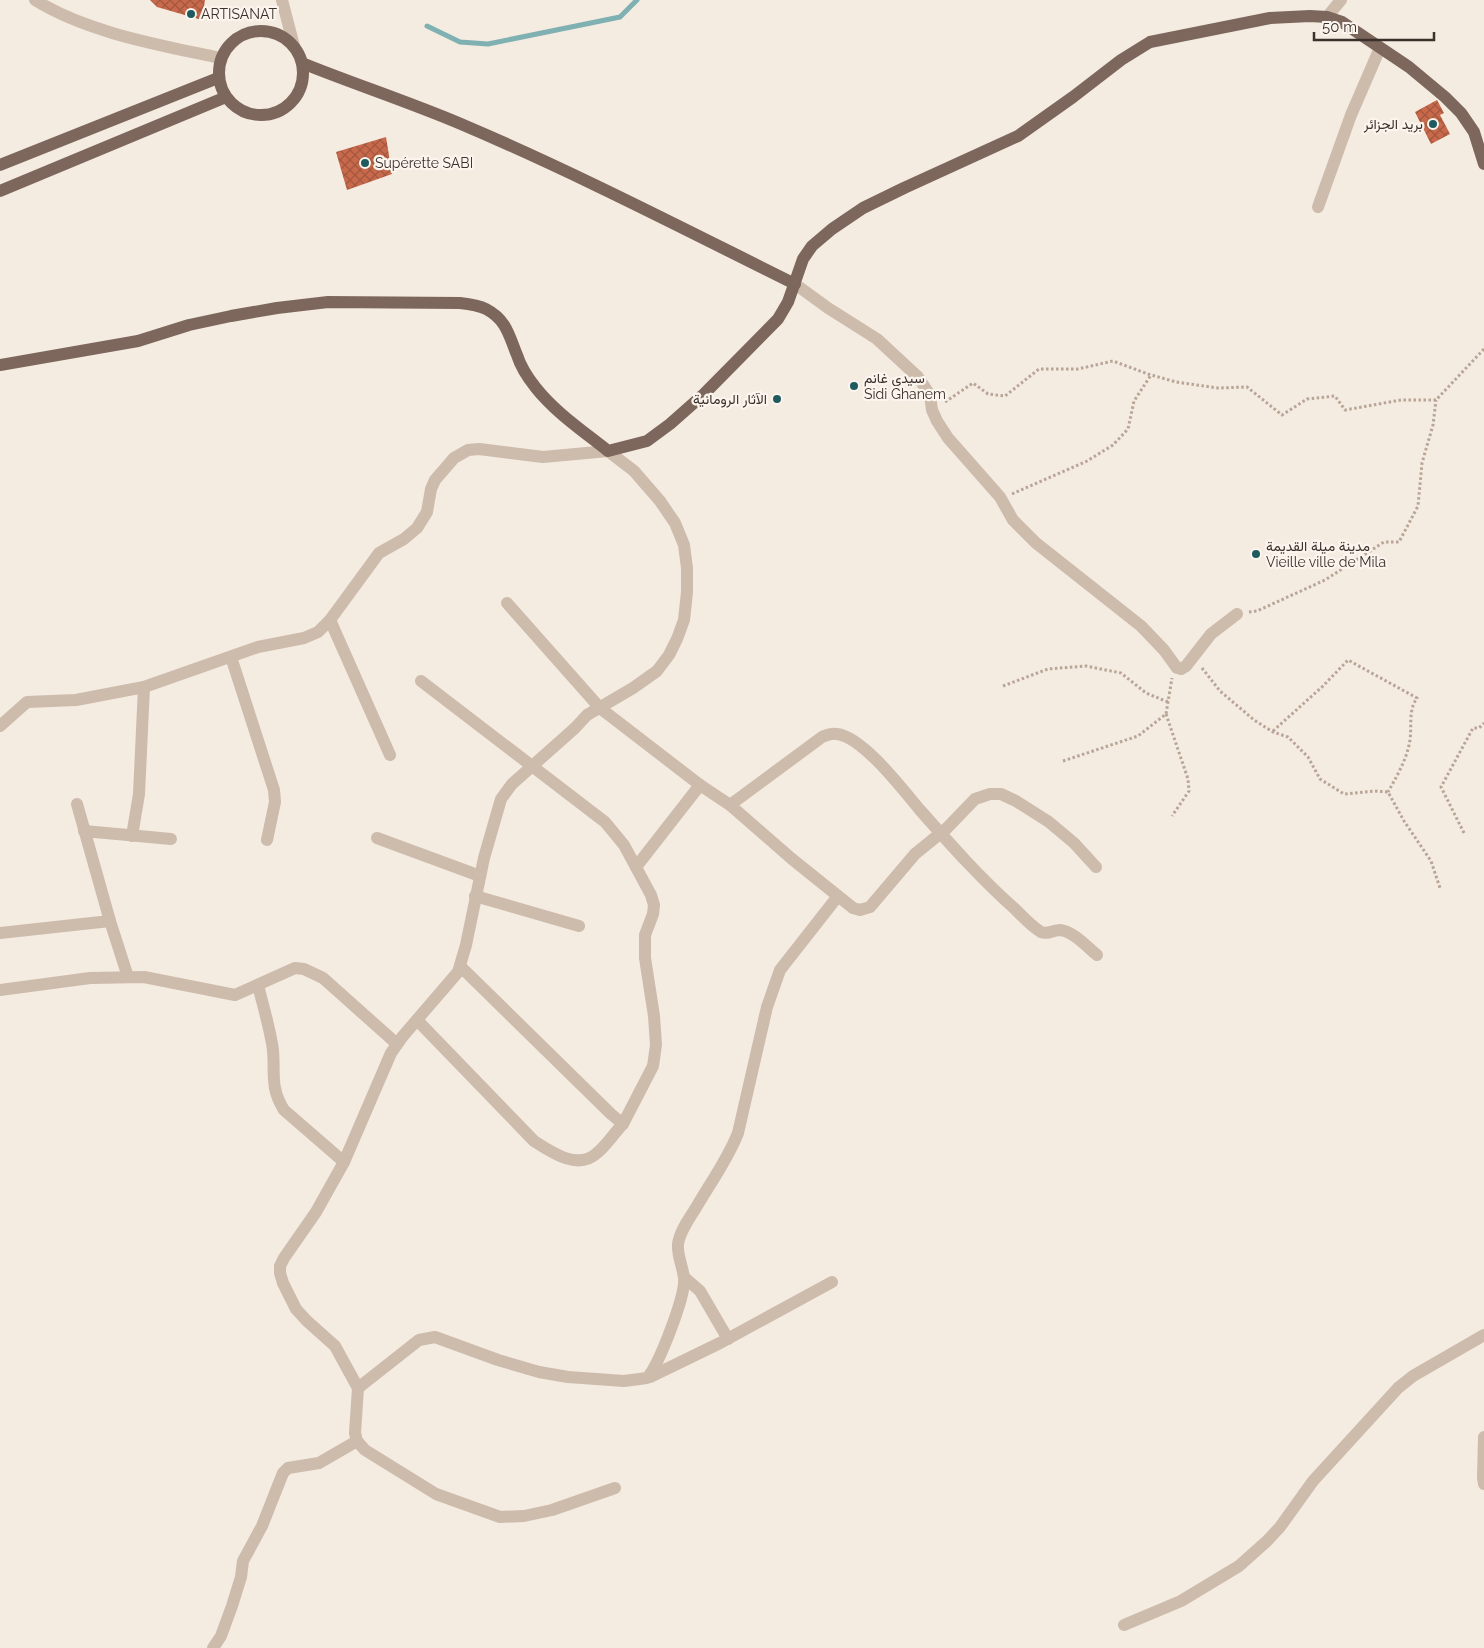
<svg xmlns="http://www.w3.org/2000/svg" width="1484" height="1648" viewBox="0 0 1484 1648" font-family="Raleway,Vazirmatn,sans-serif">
	<defs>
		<pattern id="building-cross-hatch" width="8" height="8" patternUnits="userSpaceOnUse" patternTransform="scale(1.25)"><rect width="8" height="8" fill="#c8694b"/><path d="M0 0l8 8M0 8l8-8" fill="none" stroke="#a4573f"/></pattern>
	</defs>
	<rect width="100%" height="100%" fill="#f4ebe1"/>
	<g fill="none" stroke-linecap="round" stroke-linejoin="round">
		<path stroke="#7fb0b2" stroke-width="5" d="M 427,26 L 460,42 L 488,44 L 620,17 L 637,0"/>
	</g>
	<g fill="url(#building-cross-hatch)">
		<path d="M 150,0 L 205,0 L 202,20 L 157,7 Z"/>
		<path d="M 1437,100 L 1444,113 L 1440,115 L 1450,134 L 1431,144 L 1415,112 Z"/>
		<path d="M 386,137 L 392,174 L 347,190 L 336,152 Z"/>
	</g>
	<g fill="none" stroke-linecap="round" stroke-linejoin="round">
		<g stroke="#b9a596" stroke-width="3" stroke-dasharray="2.5 2.5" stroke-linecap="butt">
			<path d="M 945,402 L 973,383 L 988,394 L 1005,396 L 1039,369 L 1078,369 L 1113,361 L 1148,374 L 1176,382 L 1218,388 L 1247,387 L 1282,415 L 1307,399 L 1335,396 L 1345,410 L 1401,400 L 1436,400 L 1484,349"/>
			<path d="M 1012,494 L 1087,461 L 1113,445 L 1128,429 L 1134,401 L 1151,375"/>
			<path d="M 1249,612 L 1257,611 L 1325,580 L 1384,542 L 1399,542 L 1418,506 L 1422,463 L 1433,425 L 1436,400"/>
			<path d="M 1202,668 L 1220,691 L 1254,720 L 1273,732 L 1288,737 L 1308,757 L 1320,779 L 1344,794 L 1374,791 L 1388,792 L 1404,821 L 1431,861 L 1440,888"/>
			<path d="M 1003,686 L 1048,669 L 1086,666 L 1121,673 L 1146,693 L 1168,702"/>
			<path d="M 1166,714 L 1188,779 L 1189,791 L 1172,816"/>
			<path d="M 1273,731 L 1323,686 L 1348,660 L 1417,698 C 1408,711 1412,725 1410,740 C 1407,759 1397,776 1388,792"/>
			<path d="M 1063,761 L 1138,736 L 1166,714 L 1172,678"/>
			<path d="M 1464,833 L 1441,787 L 1473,728 L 1479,728 L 1484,723"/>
		</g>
		<g stroke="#cdbbac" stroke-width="12">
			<path d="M 35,0 C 88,33 160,45 220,58"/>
			<path d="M 282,0 L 294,46"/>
			<path d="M 1327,17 L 1341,0"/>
			<path d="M 1318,207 L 1351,115 L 1380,48"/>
			<path d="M 795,284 L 828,308 L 877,339 L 918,377 L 930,395 L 932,410 L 937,421 L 948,438 L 1000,497 L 1013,520 L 1036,543 L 1141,626 L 1164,650 L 1177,668 L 1181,669 L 1186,666 L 1211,634 L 1237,614"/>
			<path d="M 507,603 L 600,708 L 700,785 L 730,805 L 792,859 L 853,908 L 860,910 L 870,907 L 915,854 L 947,828 L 975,799 L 990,794 L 1001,794 L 1016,801 L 1049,822 L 1074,843 L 1096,867"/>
			<path d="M 330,620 L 390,755"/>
			<path d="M 231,657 L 274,790 L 275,802 L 267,840"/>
			<path d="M 421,681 L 605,822 L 624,845 L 651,895 L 654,905 L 653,914 L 645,935 L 645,958 L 654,1016 L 656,1045 L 653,1066 L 623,1124 L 611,1114 L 460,966"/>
			<path d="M 0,726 L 27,702 L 76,700 L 144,687 L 258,647 L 304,638 L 318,632 L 330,620 L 379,553 L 404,539 L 417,528 L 427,512 L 431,489 L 435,480 L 454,458 L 468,450 L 479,449 L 543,457 L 608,451 L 634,471 L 660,501 L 675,523 L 684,545 L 687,568 L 687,592 L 684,620 L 677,639 L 669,655 L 657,671 L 633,688 L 587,715 L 575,728 L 512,784 L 501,799 L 484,858 L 466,945 L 458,972 L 403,1036 L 391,1053 L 344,1162 L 316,1212 L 284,1258 L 280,1266 L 280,1273 L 283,1283 L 296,1309 L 307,1321 L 335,1346 L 358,1388 L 355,1433 L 357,1441 L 365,1450 L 436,1494 L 500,1517 L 524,1516 L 552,1510 L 615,1488"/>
			<path d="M 77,804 L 110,921 L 128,977"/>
			<path d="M 730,805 L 822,737 C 827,735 831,733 837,734 C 863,737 903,790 920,810 C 950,844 981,879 1015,909 C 1023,917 1032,927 1041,932 C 1048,935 1053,930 1060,930 C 1073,931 1087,947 1097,955"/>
			<path d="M 84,831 L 171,839"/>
			<path d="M 132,836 L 139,794 L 144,687"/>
			<path d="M 377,838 L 480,876"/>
			<path d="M 636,867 L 700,785"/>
			<path d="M 475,896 L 579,926"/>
			<path d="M 0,933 L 110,921"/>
			<path d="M 258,985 C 263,1006 270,1028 273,1050 C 275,1074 270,1088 284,1110 L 344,1162"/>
			<path d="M 0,990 L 90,978 L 144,977 L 235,995 L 295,968 L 304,969 L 323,978 L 397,1044"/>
			<path d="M 417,1020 L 534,1141 C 551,1152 578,1171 597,1153 C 607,1145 614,1133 623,1124"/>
			<path d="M 685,1278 L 700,1291 L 728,1339"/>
			<path d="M 650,1377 L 720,1343 L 832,1282"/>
			<path d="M 358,1388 L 419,1340 L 435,1337 L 498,1360 L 539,1372 L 568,1377 L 624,1381 L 647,1378 C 659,1365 686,1295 684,1278 C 683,1267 677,1256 678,1244 C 680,1230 690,1218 697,1206 C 711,1182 728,1159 738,1133 L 767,1007 L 780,970 L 838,896"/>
			<path d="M 1484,1437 L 1483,1478 L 1484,1484"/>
			<path d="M 1124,1625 L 1181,1601 L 1239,1566 L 1267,1541 L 1280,1527 L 1313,1481 L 1398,1388 L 1413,1376 L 1484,1335"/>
			<path d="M 213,1648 L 221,1636 L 232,1606 L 241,1577 L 243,1561 L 262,1526 L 283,1473 L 288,1468 L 319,1463 L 357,1441"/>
		</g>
		<g stroke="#7d675c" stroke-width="12">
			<circle cx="261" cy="73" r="42"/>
			<path d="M 302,63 C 354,84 409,102 461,124 C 574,172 684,229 795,284"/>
			<path d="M 0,165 L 218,78"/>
			<path d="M 0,191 L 226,97"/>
			<path d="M 0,365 L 138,341 L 189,325 L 231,316 L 277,308 L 328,302 L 460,303 C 469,304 478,305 486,309 C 507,320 509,336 517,355 C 521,368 528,378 536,388 C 556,413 583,431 608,451 L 647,441 L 670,424 L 704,394 L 778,319 L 788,302 L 803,259 L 812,246 L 832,229 L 863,208 L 904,188 L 1018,136 L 1073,97 L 1121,60 L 1150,42 L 1270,18 L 1310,16 L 1327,17 L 1342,22 L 1409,67 L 1445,97 L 1461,113 L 1474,132 L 1484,164"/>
		</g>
	</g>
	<g fill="#1f5a5e" stroke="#fbf5ee" stroke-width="2">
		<circle cx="191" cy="14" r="5"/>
		<circle cx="1433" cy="124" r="5"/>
		<circle cx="365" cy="163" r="5"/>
		<circle cx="854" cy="386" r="5"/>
		<circle cx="777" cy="399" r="5"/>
		<circle cx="1256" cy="554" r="5"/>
	</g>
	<g text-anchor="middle" stroke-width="4.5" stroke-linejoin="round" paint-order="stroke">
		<g font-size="14" fill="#3b302b" stroke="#fbf5ee" text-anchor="start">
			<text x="201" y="19">ARTISANAT</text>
			<text x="1423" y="129" text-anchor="end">بريد الجزائر</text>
			<text x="375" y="168">Supérette SABI</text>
			<text x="864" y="383">سيدي غانم<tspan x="864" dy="16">Sidi Ghanem</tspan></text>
			<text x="767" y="404" text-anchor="end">الآثار الرومانية</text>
			<text x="1266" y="551">مدينة ميلة القديمة<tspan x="1266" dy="16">Vieille ville de Mila</tspan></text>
		</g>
	</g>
	<path d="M1314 32v8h120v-8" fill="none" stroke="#3b302b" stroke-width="2.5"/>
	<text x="1322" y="32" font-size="15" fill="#3b302b" stroke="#fbf5ee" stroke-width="4" paint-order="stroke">50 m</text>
</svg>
